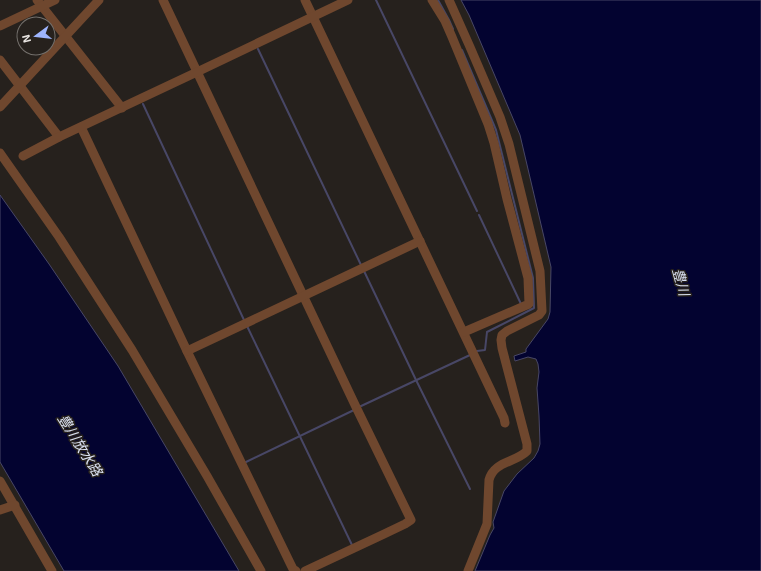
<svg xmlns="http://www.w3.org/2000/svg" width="761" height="571" viewBox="0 0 761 571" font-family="'Exo 2','Noto Sans JP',sans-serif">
	<rect width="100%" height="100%" fill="#26211d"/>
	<g fill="#030330" stroke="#484766">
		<path d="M 461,0 L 761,0 L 761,571 L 475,571 L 490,535 L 494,528 L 493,522 L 504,491 L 517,474 L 534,458 L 538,451 L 540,444 L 539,416 L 537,388 L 539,372 L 538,364 L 536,359 L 528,357 L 515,361 L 514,356 L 526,352 L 526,349 L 548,319 L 550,312 L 551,267 L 520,135 L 469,15 Z"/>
		<path d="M 0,195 L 49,264 L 118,366 L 239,571 L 64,571 L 0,462 Z"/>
	</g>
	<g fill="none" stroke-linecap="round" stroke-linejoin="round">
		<g stroke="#484766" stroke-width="2">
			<path d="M 376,0 L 477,211"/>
			<path d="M 438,0 L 449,20 L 453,29"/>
			<path d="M 258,49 L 361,265"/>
			<path d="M 462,50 L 496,130 L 533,278 L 534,308 L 487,332 L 485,350 L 477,351"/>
			<path d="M 143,104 L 244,320"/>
			<path d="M 479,215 L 521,304"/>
			<path d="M 364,271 L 416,380 L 470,489"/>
			<path d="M 247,326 L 352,545"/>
			<path d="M 359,407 L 470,355"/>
			<path d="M 246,462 L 354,410"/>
		</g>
		<g stroke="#6f472e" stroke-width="9">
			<path d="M 37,0 L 122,108"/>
			<path d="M 163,0 L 356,407 L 411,520 L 405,524 L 382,535 L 305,571"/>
			<path d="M 305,0 L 504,418 L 505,423"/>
			<path d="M 432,0 L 445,21 L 452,37 L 488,124 L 494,143 L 507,199 L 528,278 L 529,304 L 464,332"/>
			<path d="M 449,0 L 470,47 L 500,117 L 509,144 L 540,271 L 542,311 L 539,315 L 507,331 L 502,335 L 501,340 L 502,348 L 527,444 L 527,451 C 515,463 494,461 489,480 L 487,524 L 468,571"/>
			<path d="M 0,26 L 55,0"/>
			<path d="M 0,60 L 59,137"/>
			<path d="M 0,107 L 99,0"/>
			<path d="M 81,127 L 187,351 L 291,565 L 293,569 L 296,571"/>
			<path d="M 0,153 L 59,237 L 132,350 L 207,476 L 261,571"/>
			<path d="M 23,156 L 59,137 L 197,72 L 348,0"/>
			<path d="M 187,351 L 420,241"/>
			<path d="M 0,481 L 52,571"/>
			<path d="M 0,510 L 15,505"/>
		</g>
	</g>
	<g text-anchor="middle" stroke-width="3" stroke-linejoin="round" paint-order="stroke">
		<g font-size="14" font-style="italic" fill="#dae0f1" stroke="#26211d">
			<text transform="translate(681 282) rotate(75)" y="5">豊川</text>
			<text transform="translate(80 445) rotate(58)" y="5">豊川放水路</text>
		</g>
	</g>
	<g transform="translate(36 36) rotate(255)"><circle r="19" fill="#26211d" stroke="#74706c"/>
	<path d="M0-3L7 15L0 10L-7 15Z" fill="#9db4fd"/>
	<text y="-6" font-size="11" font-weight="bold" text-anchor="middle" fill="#eae6e3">N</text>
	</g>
</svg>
